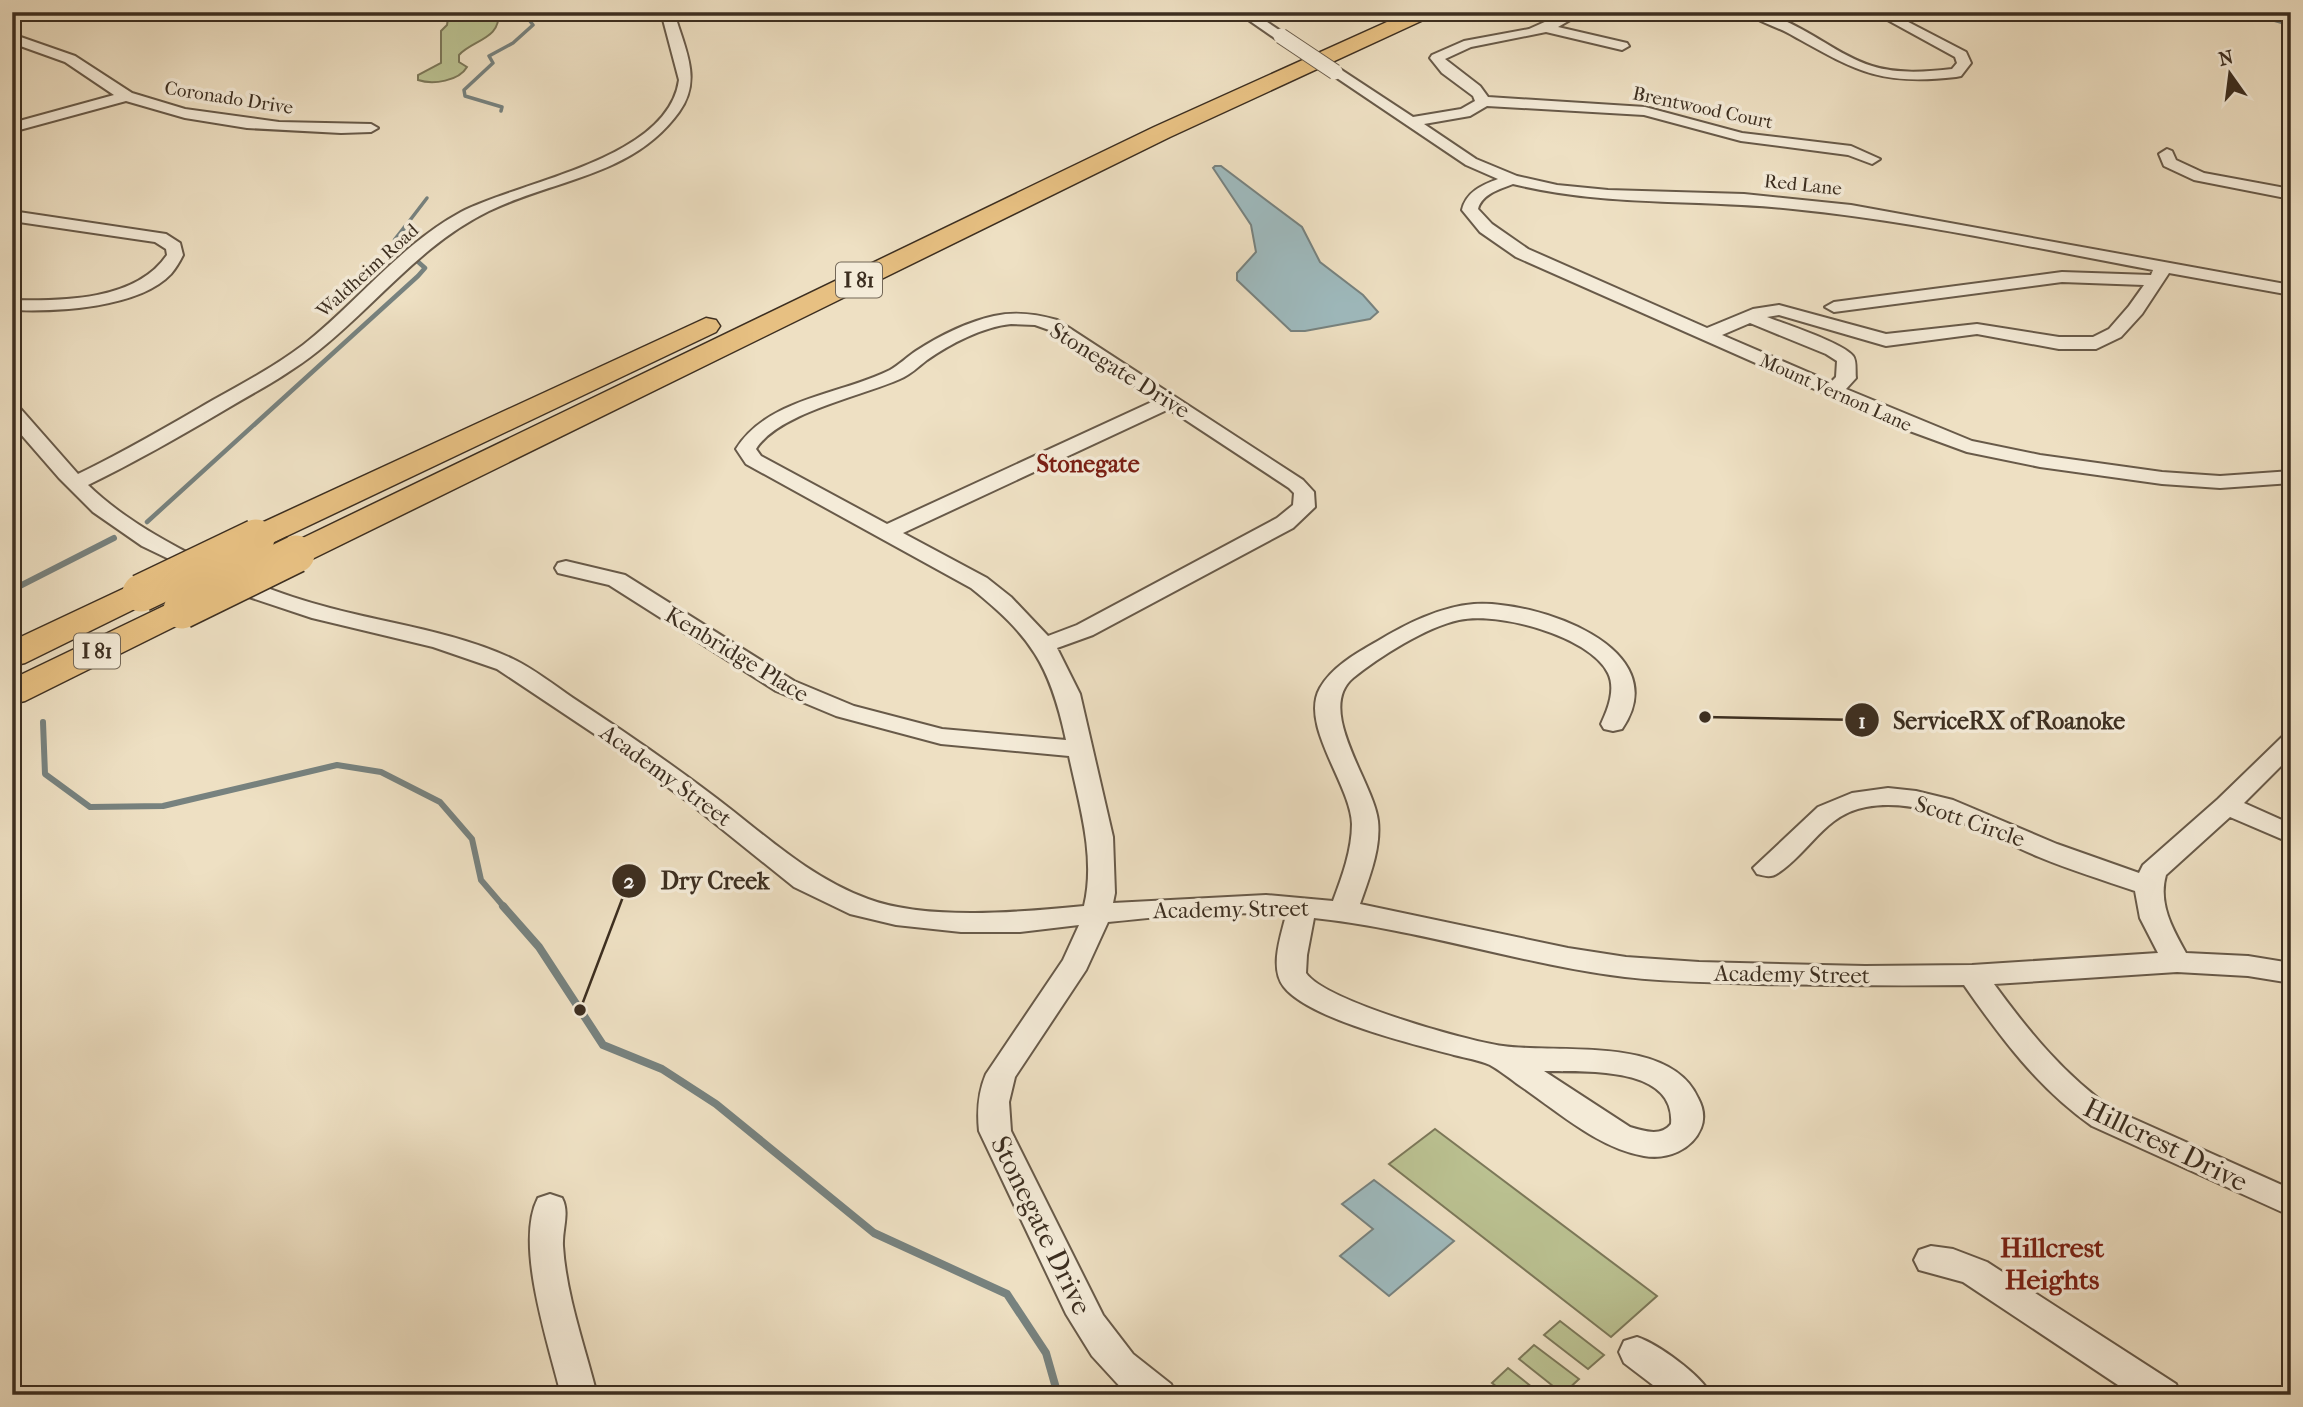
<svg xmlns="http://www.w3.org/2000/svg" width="2303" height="1407" viewBox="0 0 2303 1407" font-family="'IM FELL French Canon',serif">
	<rect width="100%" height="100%" fill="#eee0c3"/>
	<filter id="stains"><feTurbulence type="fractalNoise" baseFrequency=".00286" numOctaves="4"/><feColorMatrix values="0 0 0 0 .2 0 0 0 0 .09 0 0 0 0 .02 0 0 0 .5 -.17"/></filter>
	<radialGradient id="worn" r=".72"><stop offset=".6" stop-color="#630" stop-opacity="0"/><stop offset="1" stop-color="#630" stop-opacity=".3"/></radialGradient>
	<g fill="#bbc292" stroke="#7c7859" stroke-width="2">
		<path d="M 449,12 L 498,12 C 502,39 472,40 459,55 L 459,62 L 467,67 C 459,81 433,85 418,80 L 418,75 L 441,63 L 441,31 L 447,25 Z"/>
		<path d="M 1435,1129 L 1657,1296 L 1611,1337 L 1389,1164 Z"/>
		<path d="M 1560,1321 L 1604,1355 L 1588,1369 L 1544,1335 Z"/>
		<path d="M 1534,1345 L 1579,1379 L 1563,1394 L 1519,1359 Z"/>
		<path d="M 1508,1368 L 1542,1395 L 1507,1395 L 1492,1383 Z"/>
	</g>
	<g fill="#9ebabe" stroke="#77827f" stroke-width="2">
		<path d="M 1215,166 L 1221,166 L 1302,227 L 1320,262 L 1363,295 L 1378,312 L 1370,319 L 1305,331 L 1291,331 L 1237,280 L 1237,273 L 1256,252 L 1251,225 L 1213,168 Z"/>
		<path d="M 1374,1180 L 1454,1241 L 1389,1296 L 1340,1256 L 1373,1229 L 1342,1204 Z"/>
	</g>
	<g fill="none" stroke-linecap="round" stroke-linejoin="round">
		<g stroke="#77827f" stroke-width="3.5">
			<path d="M 2246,12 L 2291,25"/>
			<path d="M 501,111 L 502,107 L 465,96 L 464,90 L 493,63 L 489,56 L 513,43 L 533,25 L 523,12"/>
			<path d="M 404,228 L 427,198"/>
		</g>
		<g stroke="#77827f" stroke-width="4.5">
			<path d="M 404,252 L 399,249 L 395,240 L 406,226"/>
			<path d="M 147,522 L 418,276 L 425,268 L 416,260"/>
		</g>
		<g stroke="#77827f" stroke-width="6">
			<path d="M 12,590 L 114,538"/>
			<path d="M 43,722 L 45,774 L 90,807 L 163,806 L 337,765 L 381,772 L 440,802 L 472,839 L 481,880 L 505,908"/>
		</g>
		<path stroke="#77827f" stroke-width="8" d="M 503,906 L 539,947 L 603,1045 L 662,1069 L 716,1104 L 874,1233 L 1007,1294 L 1046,1353 L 1058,1395"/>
		<defs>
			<g id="minor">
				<path d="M 661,12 L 674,12 C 684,48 703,79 679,112 C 633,176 555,179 489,211 C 421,244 376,305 318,351 C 288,375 255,392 223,411 C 179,437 135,462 88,485 C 143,539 255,589 330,608 C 390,624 456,632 513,659 C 534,669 554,685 573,698 C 628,734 682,771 733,811 C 776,845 816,880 868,899 C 927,921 1022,912 1084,906 C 1096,857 1079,804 1069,756 L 941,744 L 836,716 L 776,691 L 609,585 L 558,573 L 555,568 L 558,563 L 566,561 L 625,575 L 794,681 L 854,706 L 942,729 L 1066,740 C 1050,665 1031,636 971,588 L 746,464 L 736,449 C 768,398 840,395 890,370 C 899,365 907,357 916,351 C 939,336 967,322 994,316 C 1016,311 1036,314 1057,320 L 1303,480 L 1314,492 L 1315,507 L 1293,528 L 1093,635 L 1057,648 L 1080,694 L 1113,837 L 1115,893 L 1113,903 L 1266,895 L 1333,901 C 1342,877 1352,850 1352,824 C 1351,785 1299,725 1320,688 C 1332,667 1355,654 1376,642 C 1406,624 1439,607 1474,604 C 1534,600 1678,647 1622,729 L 1613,731 L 1604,729 L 1601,724 C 1608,709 1616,689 1608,673 C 1590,636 1497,611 1459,620 C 1426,627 1379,657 1353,678 C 1315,710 1374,783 1378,821 C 1381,849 1369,878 1360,904 L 1568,948 L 1626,957 L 1699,962 L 1865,966 L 1972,965 L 2158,953 L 2140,918 L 2135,891 C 2103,880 2070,870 2039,857 C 1984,834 1928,796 1866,807 C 1825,814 1810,852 1778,873 C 1771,878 1765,876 1757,874 L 1753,868 L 1818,807 L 1852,793 L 1888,788 L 1916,791 L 1953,800 L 2057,844 L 2139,873 L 2143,865 L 2218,799 L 2282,737 L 2291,734 L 2291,756 L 2244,803 L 2291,824 L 2291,843 L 2230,817 L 2166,875 C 2158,903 2172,928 2186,953 L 2248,956 L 2291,963 L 2291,983 L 2248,976 L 2177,972 L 1994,984 C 2029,1032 2065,1076 2114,1110 L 2291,1189 L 2291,1216 L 2092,1126 C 2038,1088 2001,1038 1964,985 C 1895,986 1826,985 1757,984 C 1714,982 1669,982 1625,977 C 1520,964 1419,929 1314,918 L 1307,955 L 1306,973 C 1325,1001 1466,1041 1503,1046 C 1558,1054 1670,1035 1698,1098 C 1703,1107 1705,1118 1701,1128 C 1692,1150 1667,1160 1644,1156 C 1597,1148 1555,1109 1516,1083 C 1508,1077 1499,1070 1490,1065 C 1479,1060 1466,1058 1454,1055 C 1413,1044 1309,1019 1284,987 C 1269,968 1281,936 1286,915 C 1228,910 1166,916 1108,922 L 1086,970 L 1015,1077 L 1009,1102 L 1011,1131 L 1103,1315 L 1133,1354 L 1171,1384 L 1176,1395 L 1129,1395 L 1125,1392 L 1092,1356 L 1066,1314 L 979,1131 C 977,1111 978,1093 986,1074 L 1063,960 L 1079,925 L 1020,932 L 961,932 L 896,925 L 850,914 L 794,887 L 692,805 L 614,747 L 497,669 L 433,647 L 312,618 L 246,596 L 142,546 L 93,512 L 59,478 L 12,424 L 12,405 L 19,407 L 78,474 C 124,452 168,426 213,400 C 244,383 275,366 303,345 C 357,303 400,245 461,212 C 520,181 668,160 679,80 ZM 1011,324 L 1035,325 L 1052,331 L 1156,400 L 887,524 L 761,456 L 756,449 C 778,413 862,396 900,379 C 910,375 918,367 927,360 C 950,344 982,327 1011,324 ZM 1169,409 L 1289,488 L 1294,493 L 1293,505 L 1277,518 L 1077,625 L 1048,636 L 1011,597 L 987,578 L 903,533 ZM 1544,1071 C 1583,1072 1676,1065 1671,1124 C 1661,1137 1644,1131 1630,1127 Z"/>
				<path d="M 1237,12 L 1252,12 L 1288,36 L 1281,40 L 1276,39 Z"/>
				<path d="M 1567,12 L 1584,12 L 1558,27 L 1627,43 L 1629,46 L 1622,50 L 1546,32 L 1471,47 L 1445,59 L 1480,86 L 1488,97 L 1645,107 L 1742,133 L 1851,146 L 1880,159 L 1872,164 L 1848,155 L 1741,141 L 1644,115 L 1487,106 L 1470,116 L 1424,124 L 1476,159 L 1517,176 L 1557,185 L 1608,190 L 1744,194 L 1851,205 L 2291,285 L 2291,295 L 2169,273 L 2142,314 L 2121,337 L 2096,349 L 2059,349 L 1977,334 L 1886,346 L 1779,315 L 1767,317 C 1785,324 1843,343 1853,356 C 1857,361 1855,372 1856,378 L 1846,389 L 1972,441 L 2040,455 L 2162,472 L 2220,476 L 2291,471 L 2291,483 L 2220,488 L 2162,484 L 2040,467 L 1967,452 L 1907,430 L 1516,257 L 1480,232 L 1462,210 C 1466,192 1482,185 1498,179 L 1466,165 L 1328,72 L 1335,68 L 1340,69 L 1413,117 L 1461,109 L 1475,101 L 1473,96 L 1442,73 L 1430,58 L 1432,55 L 1464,41 L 1529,29 ZM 1513,184 C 1605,207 1699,199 1793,209 C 1914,221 2034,248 2153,270 L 2151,275 L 2062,272 L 1834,302 L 1825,307 L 1834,312 L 2062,282 L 2144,285 L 2129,306 L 2109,329 L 2093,337 L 2059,337 L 1977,324 L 1886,334 L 1779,305 L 1753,309 L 1707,328 L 1528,249 L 1492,224 L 1478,209 C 1482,194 1500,189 1513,184 ZM 1750,323 L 1826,354 L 1837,361 L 1836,377 L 1831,382 L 1722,335 Z"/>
				<path d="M 1745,12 C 1793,12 1828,52 1872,66 C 1897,74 1926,72 1952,69 L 1957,63 L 1955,57 L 1873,12 L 1889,12 L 1966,52 L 1971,63 L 1961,76 L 1956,77 C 1877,86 1855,70 1788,33 C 1775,26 1756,21 1745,12 Z"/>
				<path d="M 12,34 L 75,56 L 132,93 L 185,109 L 279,122 L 371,124 L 378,128 L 371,132 L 341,133 L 247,128 L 185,118 L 126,101 L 12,132 L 12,123 L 114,95 L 65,62 L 12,43 Z"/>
				<path d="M 2167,149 L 2172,151 L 2176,160 L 2204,173 L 2291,189 L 2291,199 L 2194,180 L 2164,166 L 2159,154 Z"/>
				<path d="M 12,211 L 166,234 L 180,243 L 183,255 C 180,261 176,268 171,274 C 139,308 57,312 12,310 L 12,300 C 62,301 136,301 167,255 L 166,249 L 155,242 L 12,221 Z"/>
				<path d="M 550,1194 L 562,1198 C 570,1213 562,1229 563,1246 C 566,1295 585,1347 597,1395 L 561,1395 C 549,1345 514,1244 538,1198 Z"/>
				<path d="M 1931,1246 L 1953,1249 L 1987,1262 L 2176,1384 L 2181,1395 L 2133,1395 L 1963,1282 L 1919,1270 L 1914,1260 L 1919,1250 Z"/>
				<path d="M 1637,1337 C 1658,1344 1701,1375 1711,1395 L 1666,1395 L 1624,1363 L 1619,1352 L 1624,1341 Z"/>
			</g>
			<g id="highway">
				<path d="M 1409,12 L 1434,12 L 1432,16 L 1170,137 L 308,561 L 296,564 L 284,561 L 280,554 L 284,547 L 1154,127 Z"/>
				<path d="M 706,318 L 716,320 L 720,326 L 716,332 L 268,545 L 256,548 L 244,545 L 240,538 L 244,531 Z"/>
				<path d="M 141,583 L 153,586 L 158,593 L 153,600 L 25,663 L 12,666 L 12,641 L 129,586 Z"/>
				<path d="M 182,600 L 194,603 L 199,610 L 194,617 L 25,701 L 12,704 L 12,679 L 170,603 Z"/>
			</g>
		</defs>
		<use href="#minor" stroke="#685a49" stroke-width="4"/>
		<use href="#highway" stroke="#3c2e20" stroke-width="3"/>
		<use href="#minor" fill="#f4ebd8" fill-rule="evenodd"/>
		<use href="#highway" fill="#e7c082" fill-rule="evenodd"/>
		<defs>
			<path id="minor-bridge" d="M 1281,36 L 1335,72"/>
			<g id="highway-bridge">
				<path d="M 141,593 L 256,538"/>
				<path d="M 182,610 L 296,554"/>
			</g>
		</defs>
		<use href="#minor-bridge" stroke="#685a49" stroke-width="17" stroke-linecap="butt"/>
		<use href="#highway-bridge" stroke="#3c2e20" stroke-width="40" stroke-linecap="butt"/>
		<use href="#minor-bridge" stroke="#f4ebd8" stroke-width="15"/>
		<use href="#highway-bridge" stroke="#e7c082" stroke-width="37"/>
	</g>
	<g text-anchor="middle" stroke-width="7" stroke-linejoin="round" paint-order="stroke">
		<g font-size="19" fill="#3c2e20" stroke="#f4ebd8">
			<text transform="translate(229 97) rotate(9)" y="7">Coronado Drive</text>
			<text transform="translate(1703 107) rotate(12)" y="7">Brentwood Court</text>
			<text transform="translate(1803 184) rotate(6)" y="7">Red Lane</text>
			<text transform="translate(367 270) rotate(-42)" y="7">Waldheim Road</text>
			<text transform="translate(1836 392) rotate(24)" y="7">Mount Vernon Lane</text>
		</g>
		<g fill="#f4ebd8" stroke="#736757" stroke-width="2">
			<rect x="836" y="262.5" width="46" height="35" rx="5"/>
			<rect x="74" y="633.5" width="46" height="35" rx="5"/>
		</g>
		<g font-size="21" font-weight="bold" fill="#3c2e20">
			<text x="859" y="287">I 81</text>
			<text x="97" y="658">I 81</text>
		</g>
		<g font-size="23" fill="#3c2e20" stroke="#f4ebd8">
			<text transform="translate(1120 370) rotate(32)" y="8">Stonegate Drive</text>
			<text transform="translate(737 654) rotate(31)" y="8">Kenbridge Place</text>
			<text transform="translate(666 775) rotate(36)" y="8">Academy Street</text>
			<text transform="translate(1970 821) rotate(19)" y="8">Scott Circle</text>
			<text transform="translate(1231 909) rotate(-1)" y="8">Academy Street</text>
			<text transform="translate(1792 974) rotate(1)" y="8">Academy Street</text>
		</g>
		<g font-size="24" font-weight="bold" fill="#7a1f14" stroke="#f4ebd8">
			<text x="1088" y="472">Stonegate</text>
		</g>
		<g font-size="28" fill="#3c2e20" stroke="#f4ebd8">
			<text transform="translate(2166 1144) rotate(26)" y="10">Hillcrest Drive</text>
			<text transform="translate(1042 1225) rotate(64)" y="10">Stonegate Drive</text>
		</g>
		<g font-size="28" font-weight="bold" fill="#7a1f14" stroke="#f4ebd8">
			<text x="2052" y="1257">Hillcrest<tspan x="2052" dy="32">Heights</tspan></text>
		</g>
	</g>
	<path fill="none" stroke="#3c2e20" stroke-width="2.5" d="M1705 717L1862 720M580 1010L629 881"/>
	<g fill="#3c2e20" stroke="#f4ebd8" stroke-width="2.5">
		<circle cx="1705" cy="717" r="7"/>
		<circle cx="580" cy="1010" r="7"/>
		<circle cx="1862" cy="720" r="18"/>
		<circle cx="629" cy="881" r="18"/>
	</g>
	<g font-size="21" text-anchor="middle" font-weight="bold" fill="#fff">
		<text x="1862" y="728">1</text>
		<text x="629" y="888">2</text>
	</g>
	<g font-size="24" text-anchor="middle" font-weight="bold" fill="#3c2e20" stroke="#f4ebd8" stroke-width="7" stroke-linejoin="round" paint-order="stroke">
		<text x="2009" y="729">ServiceRX of Roanoke</text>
		<text x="715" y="889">Dry Creek</text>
	</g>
	<rect width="2303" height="1407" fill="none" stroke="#eee0c3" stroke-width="42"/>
	<rect x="14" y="14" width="2275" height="1379" fill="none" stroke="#3c2e20" stroke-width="3.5"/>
	<rect x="21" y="21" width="2261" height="1365" fill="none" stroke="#3c2e20" stroke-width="2"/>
	<g transform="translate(2230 74) rotate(346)" stroke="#f4ebd8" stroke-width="5" paint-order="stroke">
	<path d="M0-5L12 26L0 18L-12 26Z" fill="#3c2e20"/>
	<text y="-10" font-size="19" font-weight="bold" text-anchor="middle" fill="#3c2e20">N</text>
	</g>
	<rect width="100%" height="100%" filter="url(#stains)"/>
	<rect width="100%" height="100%" fill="url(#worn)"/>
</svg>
